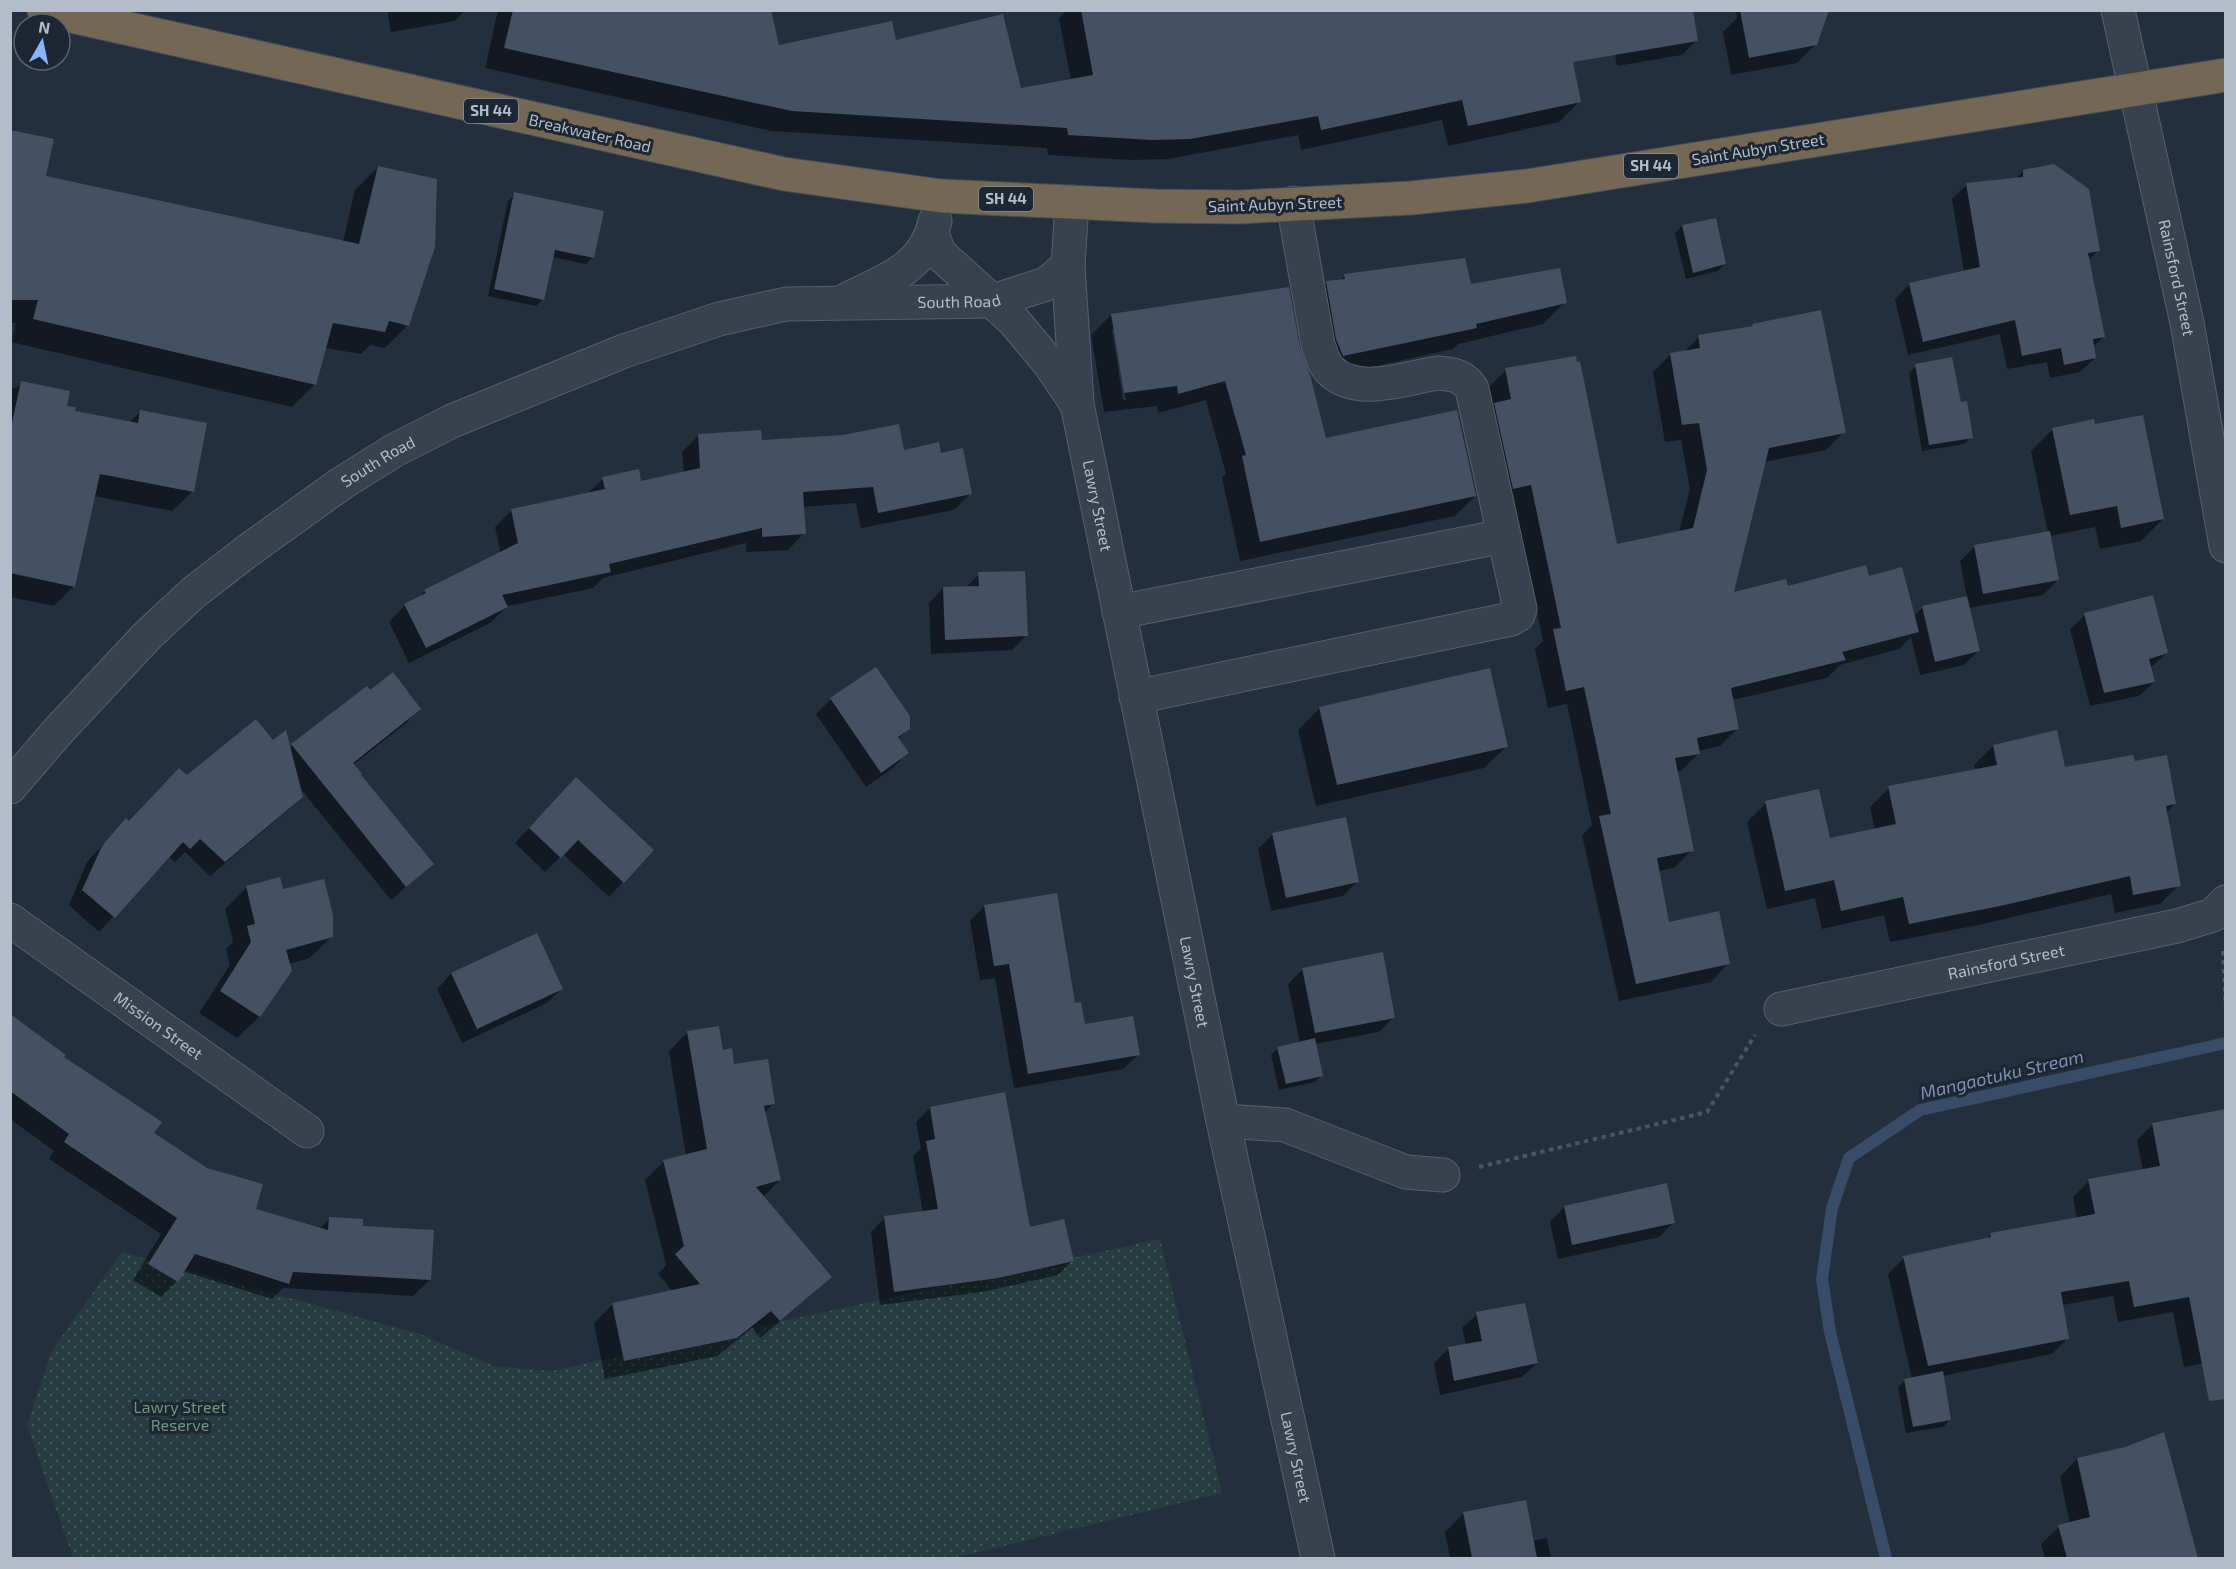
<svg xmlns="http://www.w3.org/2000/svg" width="2236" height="1569" viewBox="0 0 2236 1569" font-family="'Exo 2',sans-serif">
	<defs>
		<pattern id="park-dots" width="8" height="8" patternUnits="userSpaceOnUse" patternTransform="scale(1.5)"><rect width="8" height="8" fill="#263c3f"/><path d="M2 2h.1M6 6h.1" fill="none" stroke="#435659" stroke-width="1.8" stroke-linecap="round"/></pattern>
	</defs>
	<rect width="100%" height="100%" fill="#242f3e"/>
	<path fill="url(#park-dots)" d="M 1160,1239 L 1222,1493 L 954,1558 L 73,1558 L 27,1425 L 52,1350 L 122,1252 L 420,1334 L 494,1366 L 552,1371 Z"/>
	<g fill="#0007" fill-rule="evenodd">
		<path d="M 387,10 L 465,10 L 455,21 L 391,32 Z"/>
		<path d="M 498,10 L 770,10 L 777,47 L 894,41 L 1020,90 L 1071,81 L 1059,18 L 1067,10 L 1142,10 L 1579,102 L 1559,122 L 1448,146 L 1442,120 L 1301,150 L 1298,135 L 1168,159 L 1131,160 L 1048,155 L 1047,148 L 771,131 L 485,68 Z"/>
		<path d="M 1607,10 L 1696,41 L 1682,55 L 1617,66 Z"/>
		<path d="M 1736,10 L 1828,10 L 1816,44 L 1797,63 L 1731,75 L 1723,32 L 1737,18 Z"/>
		<path d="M 10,131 L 45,178 L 343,242 L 355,190 L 378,167 L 408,325 L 385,348 L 370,345 L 361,354 L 325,348 L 315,384 L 292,407 L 11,342 L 16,323 L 10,323 Z"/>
		<path d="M 2023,171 L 2098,250 L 2088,261 L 2103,337 L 2093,347 L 2095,358 L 2080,372 L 2050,378 L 2047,362 L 2007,369 L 2000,334 L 1908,355 L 1895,299 L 1910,284 L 1964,272 L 1952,199 L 1967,185 L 2015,180 Z"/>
		<path d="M 515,194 L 593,257 L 586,264 L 552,257 L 543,299 L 536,306 L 488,296 L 508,201 Z"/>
		<path d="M 1682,226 L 1725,264 L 1718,271 L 1686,279 L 1675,233 Z"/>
		<path d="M 1345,276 L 1470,285 L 1565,302 L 1543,324 L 1458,344 L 1453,349 L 1322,378 L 1305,305 L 1327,283 L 1340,281 Z"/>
		<path d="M 1111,315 L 1298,348 L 1324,440 L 1475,496 L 1455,516 L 1240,561 L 1222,477 L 1226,474 L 1206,400 L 1158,413 L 1157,406 L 1104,412 L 1091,335 ZM 1112,330 L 1115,330 L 1126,400 L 1123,400 Z"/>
		<path d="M 1753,326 L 1844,432 L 1826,450 L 1764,462 L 1731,594 L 1868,578 L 1913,617 L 1923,607 L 1967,598 L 1960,561 L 1975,546 L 2048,533 L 2031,451 L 2053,429 L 2094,426 L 2163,519 L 2141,541 L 2100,549 L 2095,527 L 2050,536 L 2058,580 L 2043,595 L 1968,608 L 1978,651 L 1964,665 L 1920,675 L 1911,637 L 1899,649 L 1840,665 L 1827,678 L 1732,700 L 1738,728 L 1720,746 L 1698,751 L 1699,753 L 1681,771 L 1676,772 L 1692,850 L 1674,868 L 1658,871 L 1668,924 L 1728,964 L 1711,982 L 1619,1001 L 1582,835 L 1592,825 L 1567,704 L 1548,708 L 1535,649 L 1543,641 L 1514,502 L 1495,506 L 1488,388 L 1506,370 L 1616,546 L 1679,532 L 1690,489 L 1681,440 L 1665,442 L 1653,372 L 1671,354 L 1684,352 L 1699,337 L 1750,328 Z"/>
		<path d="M 1916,366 L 1960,403 L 1971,437 L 1964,444 L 1922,451 L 1909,373 Z"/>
		<path d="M 21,383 L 74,412 L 129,423 L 141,411 L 193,491 L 172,511 L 93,496 L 74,586 L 54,606 L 10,597 L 10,387 L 16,388 Z"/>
		<path d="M 699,435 L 940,454 L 971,493 L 954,510 L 861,528 L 856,503 L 802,507 L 804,533 L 788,550 L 746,552 L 746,543 L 603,578 L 593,588 L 508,606 L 490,623 L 409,663 L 389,622 L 405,605 L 416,600 L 425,591 L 501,554 L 495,527 L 512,510 L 587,494 L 603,479 L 640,483 L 684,474 L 682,452 Z"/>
		<path d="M 979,574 L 1027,635 L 1012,650 L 931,654 L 929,603 L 943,588 L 965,588 Z"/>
		<path d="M 2085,615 L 2167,653 L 2150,668 L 2154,682 L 2139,696 L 2090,706 L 2070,629 Z"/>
		<path d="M 876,669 L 908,729 L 898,739 L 907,753 L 893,768 L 866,787 L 816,714 L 831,699 Z"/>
		<path d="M 367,688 L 370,692 L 419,709 L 405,724 L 353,765 L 359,775 L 432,864 L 391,900 L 299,787 L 302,797 L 287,811 L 210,876 L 185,852 L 175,862 L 168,856 L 99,932 L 69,905 L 87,862 L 126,820 L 128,823 L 187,777 L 273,742 L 289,748 Z"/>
		<path d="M 1320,708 L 1506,747 L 1484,768 L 1316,806 L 1298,730 Z"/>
		<path d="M 1993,746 L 2064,769 L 2134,763 L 2175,804 L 2166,813 L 2179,885 L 2160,904 L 2115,913 L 2111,894 L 1979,925 L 1890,942 L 1884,915 L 1822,929 L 1815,898 L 1767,909 L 1747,822 L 1766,803 L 1829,840 L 1875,830 L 1870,807 L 1889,788 L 1976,771 L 1974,765 Z"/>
		<path d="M 561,794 L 623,882 L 609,897 L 563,854 L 545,872 L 515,843 Z"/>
		<path d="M 1273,834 L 1357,882 L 1343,896 L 1271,911 L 1258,849 Z"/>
		<path d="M 247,887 L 282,891 L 331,937 L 310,958 L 289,964 L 291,971 L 259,1017 L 237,1038 L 199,1013 L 230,965 L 226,949 L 233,942 L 225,909 Z"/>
		<path d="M 984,906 L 1074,1005 L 1083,1026 L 1138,1055 L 1123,1069 L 1014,1088 L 995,978 L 980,980 L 970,921 Z"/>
		<path d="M 536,935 L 561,989 L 547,1003 L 462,1043 L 437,989 L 451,974 Z"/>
		<path d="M 1303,969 L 1394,1017 L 1379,1032 L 1315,1044 L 1322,1075 L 1315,1082 L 1279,1090 L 1271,1055 L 1278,1048 L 1300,1043 L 1288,984 Z"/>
		<path d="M 10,1016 L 62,1057 L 152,1134 L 254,1210 L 319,1229 L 329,1219 L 361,1227 L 430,1280 L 413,1296 L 283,1288 L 272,1299 L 183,1271 L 177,1281 L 161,1297 L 133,1280 L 161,1234 L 49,1159 L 54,1151 L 10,1119 Z"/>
		<path d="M 687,1033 L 722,1052 L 733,1066 L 774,1103 L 764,1113 L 780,1180 L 763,1197 L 830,1277 L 811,1295 L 760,1338 L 752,1328 L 717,1356 L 605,1379 L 594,1323 L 613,1304 L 673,1292 L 658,1274 L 666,1265 L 645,1180 L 664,1161 L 686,1156 L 669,1051 Z"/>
		<path d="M 930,1108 L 1028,1229 L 1072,1261 L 1058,1275 L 982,1292 L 880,1305 L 871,1232 L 885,1218 L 923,1213 L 913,1156 L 921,1148 L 916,1122 Z"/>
		<path d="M 2153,1124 L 2226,1359 L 2184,1367 L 2173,1312 L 2118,1322 L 2113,1296 L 2062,1305 L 2068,1338 L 2052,1354 L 1942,1376 L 1950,1420 L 1943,1427 L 1906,1433 L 1898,1387 L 1905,1380 L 1912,1379 L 1888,1274 L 1904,1258 L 1986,1239 L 1991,1234 L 2077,1219 L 2073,1197 L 2089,1181 L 2143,1171 L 2137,1140 Z"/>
		<path d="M 1564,1207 L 1674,1222 L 1659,1237 L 1558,1259 L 1550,1222 Z"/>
		<path d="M 1477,1314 L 1537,1363 L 1522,1377 L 1440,1395 L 1434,1363 L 1448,1349 L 1466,1345 L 1462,1328 Z"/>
		<path d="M 2163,1434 L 2197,1558 L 2045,1558 L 2041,1544 L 2059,1527 L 2070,1524 L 2060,1477 L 2077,1459 L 2126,1448 Z"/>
		<path d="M 1464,1513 L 1532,1541 L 1547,1538 L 1551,1558 L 1450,1558 L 1445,1532 Z"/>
	</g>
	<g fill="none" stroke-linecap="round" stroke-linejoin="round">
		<path stroke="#394c67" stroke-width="12" d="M 1886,1558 L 1830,1332 L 1822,1279 L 1832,1208 L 1849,1158 L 1920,1110 L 2226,1043"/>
	</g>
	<g fill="#455162">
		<path d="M 513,10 L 771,10 L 779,45 L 892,21 L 896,40 L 1003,14 L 1021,88 L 1093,75 L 1081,10 L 1693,10 L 1698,41 L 1573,62 L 1581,102 L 1468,126 L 1462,100 L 1321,130 L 1318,116 L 1190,139 L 1152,140 L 1068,135 L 1067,128 L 792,111 L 504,48 Z"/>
		<path d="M 1740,10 L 1829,10 L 1817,45 L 1749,58 Z"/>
		<path d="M 10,130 L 54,139 L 46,176 L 359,244 L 378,166 L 437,179 L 435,247 L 409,326 L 389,321 L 385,332 L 333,323 L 316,385 L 33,319 L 38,300 L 10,300 Z"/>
		<path d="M 2054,164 L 2089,189 L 2100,251 L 2088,253 L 2105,337 L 2093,339 L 2096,358 L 2064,365 L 2061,348 L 2022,356 L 2015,320 L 1923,342 L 1909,283 L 1980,267 L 1966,183 L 2023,177 L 2023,170 Z"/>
		<path d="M 514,192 L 604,211 L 594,258 L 555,250 L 544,300 L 494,289 Z"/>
		<path d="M 1716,218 L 1726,264 L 1693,273 L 1682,225 Z"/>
		<path d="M 1465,258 L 1471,284 L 1560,268 L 1567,303 L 1476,324 L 1477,328 L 1343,356 L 1336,339 L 1326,281 L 1345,279 L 1344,274 Z"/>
		<path d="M 1289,287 L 1300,347 L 1310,375 L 1326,438 L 1457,410 L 1476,496 L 1260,542 L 1242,456 L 1246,455 L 1225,381 L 1178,394 L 1177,386 L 1124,393 L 1111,314 Z"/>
		<path d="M 1821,310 L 1846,433 L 1769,448 L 1734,592 L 1786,579 L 1788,586 L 1866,565 L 1869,576 L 1902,567 L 1919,632 L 1842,652 L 1846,660 L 1731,688 L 1739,729 L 1697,738 L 1700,754 L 1675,758 L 1694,851 L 1657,858 L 1669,922 L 1719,911 L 1730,964 L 1636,984 L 1599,816 L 1611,814 L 1584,687 L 1566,691 L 1553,629 L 1561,628 L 1531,485 L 1513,489 L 1494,403 L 1511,399 L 1505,368 L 1576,356 L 1577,362 L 1580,361 L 1617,544 L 1693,528 L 1707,470 L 1699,423 L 1682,425 L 1670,353 L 1700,348 L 1698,335 L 1753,326 L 1752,324 Z"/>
		<path d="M 1952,357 L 1961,402 L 1967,401 L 1973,438 L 1929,445 L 1915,364 Z"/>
		<path d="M 21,381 L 70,391 L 67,406 L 76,407 L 75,411 L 138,423 L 140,410 L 207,423 L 194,492 L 100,474 L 75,587 L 10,573 L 10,432 Z"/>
		<path d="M 2143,415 L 2164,519 L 2121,528 L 2117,506 L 2070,515 L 2052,428 L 2094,419 L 2095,424 Z"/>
		<path d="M 899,424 L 904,450 L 939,442 L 941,453 L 963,448 L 972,494 L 878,513 L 873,487 L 803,492 L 806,534 L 762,537 L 762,528 L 609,564 L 611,572 L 502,595 L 508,607 L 426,648 L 404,604 L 426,593 L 424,590 L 518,543 L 511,509 L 605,489 L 602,477 L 639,469 L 641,481 L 700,468 L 698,434 L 761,430 L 762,440 L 843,435 Z"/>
		<path d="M 2050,531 L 2059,580 L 1983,594 L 1974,545 Z"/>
		<path d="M 1025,571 L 1028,636 L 945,640 L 943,587 L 979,586 L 978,572 Z"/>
		<path d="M 2153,595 L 2168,653 L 2149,659 L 2155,682 L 2104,693 L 2084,613 Z"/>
		<path d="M 1967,596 L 1980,651 L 1935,662 L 1922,606 Z"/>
		<path d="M 876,667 L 910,716 L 910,729 L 898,737 L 909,753 L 881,773 L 830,698 Z"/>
		<path d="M 1490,668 L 1508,747 L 1337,785 L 1319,707 Z"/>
		<path d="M 393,672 L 421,709 L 353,763 L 362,774 L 361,775 L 434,864 L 406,887 L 291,744 L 367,686 L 370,690 Z"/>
		<path d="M 256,719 L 273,740 L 286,730 L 303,797 L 225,862 L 200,839 L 190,849 L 183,842 L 115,918 L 82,890 L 102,846 L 126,818 L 129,821 L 179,768 L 187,775 Z"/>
		<path d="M 2057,730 L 2065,767 L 2133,755 L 2135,761 L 2167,755 L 2176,804 L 2166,806 L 2181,886 L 2133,895 L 2130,876 L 2000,906 L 1909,924 L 1903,897 L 1841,911 L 1834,880 L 1785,891 L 1765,801 L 1819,789 L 1830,838 L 1896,824 L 1888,786 L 1997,765 L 1993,745 Z"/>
		<path d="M 576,777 L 654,850 L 624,883 L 578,840 L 561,858 L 529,828 Z"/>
		<path d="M 1346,817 L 1359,882 L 1286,898 L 1272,833 Z"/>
		<path d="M 280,877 L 283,889 L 324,879 L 333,915 L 333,937 L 286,950 L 292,971 L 260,1017 L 220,991 L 251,942 L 247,926 L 255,924 L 246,886 Z"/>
		<path d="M 1057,893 L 1075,1003 L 1081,1002 L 1085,1024 L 1133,1016 L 1140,1055 L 1028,1074 L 1009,964 L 994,966 L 984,905 Z"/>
		<path d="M 537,933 L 563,989 L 477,1029 L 451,973 Z"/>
		<path d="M 1383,952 L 1395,1018 L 1315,1033 L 1302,968 Z"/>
		<path d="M 10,1014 L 66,1055 L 64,1057 L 162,1122 L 154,1133 L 207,1168 L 263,1184 L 256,1209 L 328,1230 L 329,1217 L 363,1219 L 363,1226 L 434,1230 L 431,1280 L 293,1272 L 289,1284 L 195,1254 L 178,1282 L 148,1264 L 177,1218 L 64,1142 L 69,1134 L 10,1091 Z"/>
		<path d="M 719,1026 L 723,1050 L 732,1048 L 734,1064 L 768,1059 L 775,1104 L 764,1106 L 781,1180 L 756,1187 L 832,1277 L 780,1321 L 771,1311 L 737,1338 L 624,1361 L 612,1303 L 700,1284 L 675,1254 L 684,1246 L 663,1160 L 707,1149 L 687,1031 Z"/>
		<path d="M 1315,1038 L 1323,1076 L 1286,1084 L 1277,1047 Z"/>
		<path d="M 1005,1092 L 1030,1227 L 1064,1219 L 1074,1261 L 998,1278 L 894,1292 L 884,1216 L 938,1209 L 926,1141 L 935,1139 L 930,1107 Z"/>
		<path d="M 2226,1109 L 2226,1399 L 2209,1401 L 2189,1297 L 2134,1307 L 2129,1281 L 2061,1292 L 2069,1339 L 1928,1366 L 1903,1256 L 1991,1237 L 1990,1233 L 2095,1214 L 2088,1179 L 2160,1166 L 2152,1123 Z"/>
		<path d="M 1667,1183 L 1675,1223 L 1572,1245 L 1564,1206 Z"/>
		<path d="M 1525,1303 L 1538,1363 L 1454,1381 L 1448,1347 L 1482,1341 L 1476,1312 Z"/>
		<path d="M 1943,1371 L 1951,1420 L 1913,1427 L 1904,1379 Z"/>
		<path d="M 2164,1432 L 2198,1558 L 2067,1558 L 2058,1525 L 2090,1517 L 2077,1458 L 2125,1447 Z"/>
		<path d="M 1526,1500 L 1537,1558 L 1472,1558 L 1463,1512 Z"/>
	</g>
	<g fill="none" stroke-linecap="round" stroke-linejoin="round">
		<defs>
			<g id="minor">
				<path id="s1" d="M 2118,10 L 2187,323 L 2226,546"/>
				<path id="s2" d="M 1072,202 L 1068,266 L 1077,404 L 1223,1121 L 1318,1558"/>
				<path d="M 933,236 L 939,253 L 1014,321 L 1049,363 L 1076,403"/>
				<path d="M 846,300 C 885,280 925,269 935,221"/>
				<path d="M 1119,612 L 1504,536"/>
				<path d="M 1136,697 L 1511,619 L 1518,615 L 1520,609 L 1472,389 C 1464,376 1453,374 1438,373 C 1406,378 1356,397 1330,370 C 1323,363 1321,353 1318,344 L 1293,203"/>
				<path id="s3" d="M 10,787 L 60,729 L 148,635 L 193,593 L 246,552 L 342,483 L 395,450 L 452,421 L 624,351 L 719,319 L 786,304 L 993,301 L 1046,284 L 1068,266"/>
				<path id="s4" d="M 10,920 L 307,1131"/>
				<path id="s5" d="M 1781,1009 L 2177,926 L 2213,915 L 2226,902"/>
				<path d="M 1223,1121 L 1285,1125 L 1406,1172 L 1443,1175"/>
			</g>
			<path id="highway" d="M 44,10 L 784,174 L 941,196 L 1154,206 L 1240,207 L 1411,198 L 1527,186 L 2226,75"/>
		</defs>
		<use href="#minor" stroke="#565f6c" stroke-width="35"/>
		<use href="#highway" stroke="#434c59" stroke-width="35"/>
		<g stroke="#44595c" stroke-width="4" stroke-dasharray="4.5 4.5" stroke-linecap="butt">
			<path d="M 2223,951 L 2226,1013"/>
			<path d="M 1479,1167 L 1707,1112 L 1755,1035"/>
		</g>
		<use href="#minor" stroke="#38414e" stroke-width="33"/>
		<use href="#highway" stroke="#746855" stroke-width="33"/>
	</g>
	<g text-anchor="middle" stroke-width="6" stroke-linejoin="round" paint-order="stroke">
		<g fill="#1d2633" stroke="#878f9c" stroke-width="1.5">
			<rect x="464" y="99" width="54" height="24" rx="4.5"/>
			<rect x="1624" y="154" width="54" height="24" rx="4.5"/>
			<rect x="979" y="187" width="54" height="24" rx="4.5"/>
		</g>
		<g font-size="15" font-weight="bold" fill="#b4bcc9">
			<text x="491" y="116">SH 44</text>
			<text x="1651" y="171">SH 44</text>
			<text x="1006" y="204">SH 44</text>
		</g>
		<g font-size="16" fill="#b4bcc9" stroke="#1d2633">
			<text transform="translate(590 133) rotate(13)" y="6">Breakwater Road</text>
			<text transform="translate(1758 149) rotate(-9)" y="6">Saint Aubyn Street</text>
			<text transform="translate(1275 204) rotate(-2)" y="6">Saint Aubyn Street</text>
			<text dy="6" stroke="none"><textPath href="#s1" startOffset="274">Rainsford Street</textPath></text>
			<text dy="6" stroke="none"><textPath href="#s3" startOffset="1106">South Road</textPath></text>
			<text dy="6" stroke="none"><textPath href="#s3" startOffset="494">South Road</textPath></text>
			<text dy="6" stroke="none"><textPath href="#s2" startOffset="306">Lawry Street</textPath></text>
			<text dy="6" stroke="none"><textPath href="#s5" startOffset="230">Rainsford Street</textPath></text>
			<text dy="6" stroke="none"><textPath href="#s2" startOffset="792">Lawry Street</textPath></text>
			<text dy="6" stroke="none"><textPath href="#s4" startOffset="182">Mission Street</textPath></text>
			<text dy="6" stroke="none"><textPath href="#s2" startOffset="1278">Lawry Street</textPath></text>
		</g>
		<g font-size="16" fill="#6b9a76" stroke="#1d2633">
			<text x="180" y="1413">Lawry Street<tspan x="180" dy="18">Reserve</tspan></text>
		</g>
		<g font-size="18" font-style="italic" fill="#7c92b1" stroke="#1d2633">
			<text transform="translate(2002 1075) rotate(-13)" y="6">Mangaotuku Stream</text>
		</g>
	</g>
	<rect width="2236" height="1569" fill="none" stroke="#b4bcc9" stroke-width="24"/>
	<g transform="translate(42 42) rotate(9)"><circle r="28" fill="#1d2633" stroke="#59626f" stroke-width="1.5"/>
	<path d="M0-4.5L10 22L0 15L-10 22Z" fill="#8ab4f8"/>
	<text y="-9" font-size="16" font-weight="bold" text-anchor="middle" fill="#b4bcc9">N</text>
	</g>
</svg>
